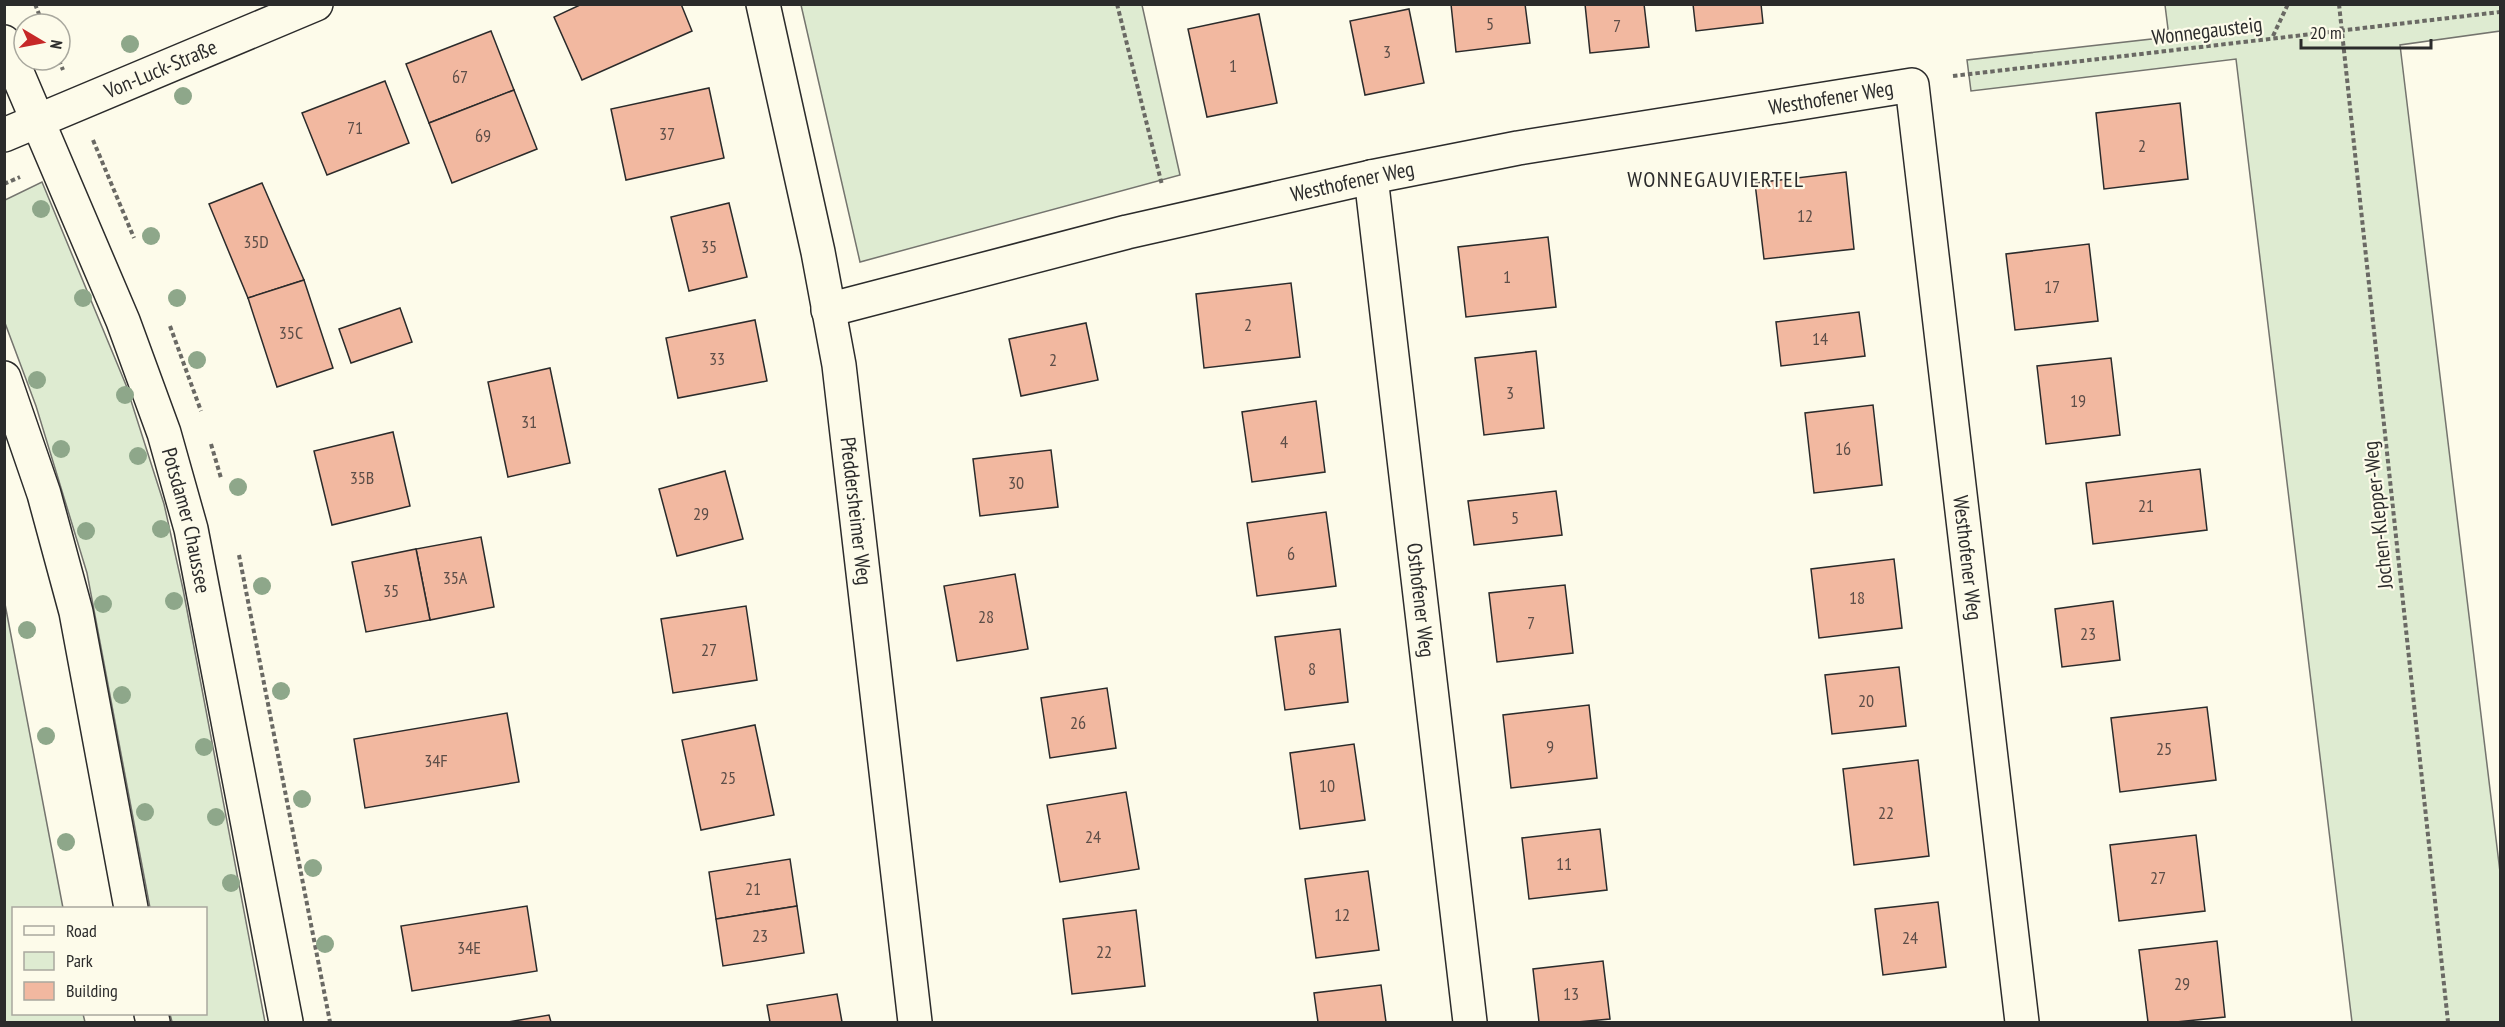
<svg xmlns="http://www.w3.org/2000/svg" width="2505" height="1027" viewBox="0 0 2505 1027" font-family="'PT Sans Narrow',sans-serif">
	<rect width="100%" height="100%" fill="#fdfbea"/>
	<g fill="#deebd1" stroke="#74746e" stroke-width="1.5">
		<path d="M 801,5 L 1142,5 L 1180,175 L 860,262 Z"/>
		<path d="M 2165,5 L 2500,5 L 2500,31 L 2400,45 L 2500,872 L 2500,1022 L 2352,1022 L 2236,59 L 1971,91 L 1967,60 L 2169,37 Z"/>
		<path d="M 42,182 L 126,385 L 164,504 L 183,589 L 265,1022 L 172,1022 L 170,1014 L 206,1014 L 206,908 L 150,908 L 87,573 L 36,406 L 5,323 L 5,200 Z"/>
		<path d="M 5,604 L 63,908 L 14,908 L 14,1014 L 83,1014 L 85,1022 L 5,1022 Z"/>
	</g>
	<g fill="#f2b8a0" stroke="#2b2b2b" stroke-width="1.5">
		<path d="M 582,4 L 681,4 L 692,31 L 582,80 L 554,17 Z"/>
		<path d="M 1451,4 L 1525,4 L 1530,43 L 1456,52 Z"/>
		<path d="M 1585,4 L 1644,4 L 1649,47 L 1590,53 Z"/>
		<path d="M 1693,4 L 1761,4 L 1763,23 L 1696,31 Z"/>
		<path d="M 1409,9 L 1424,83 L 1365,95 L 1350,21 Z"/>
		<path d="M 1259,14 L 1277,103 L 1207,117 L 1188,29 Z"/>
		<path d="M 491,31 L 514,90 L 429,123 L 406,64 Z"/>
		<path d="M 385,81 L 409,143 L 327,175 L 302,113 Z"/>
		<path d="M 709,88 L 724,158 L 626,180 L 611,109 Z"/>
		<path d="M 514,90 L 537,149 L 452,183 L 429,123 Z"/>
		<path d="M 2180,103 L 2188,179 L 2104,189 L 2096,113 Z"/>
		<path d="M 1846,172 L 1854,249 L 1764,259 L 1755,183 Z"/>
		<path d="M 262,183 L 304,280 L 248,298 L 209,204 Z"/>
		<path d="M 729,203 L 747,277 L 689,291 L 671,217 Z"/>
		<path d="M 1548,237 L 1556,307 L 1466,317 L 1458,247 Z"/>
		<path d="M 2089,244 L 2098,321 L 2015,330 L 2006,254 Z"/>
		<path d="M 304,280 L 333,368 L 277,387 L 248,298 Z"/>
		<path d="M 1291,283 L 1300,357 L 1204,368 L 1196,294 Z"/>
		<path d="M 400,308 L 412,342 L 351,363 L 339,329 Z"/>
		<path d="M 1859,312 L 1865,356 L 1781,366 L 1776,322 Z"/>
		<path d="M 755,320 L 767,381 L 678,398 L 666,338 Z"/>
		<path d="M 1086,323 L 1098,380 L 1021,396 L 1009,339 Z"/>
		<path d="M 1536,351 L 1544,428 L 1484,435 L 1475,358 Z"/>
		<path d="M 2111,358 L 2120,435 L 2046,444 L 2037,366 Z"/>
		<path d="M 550,368 L 570,463 L 508,477 L 488,382 Z"/>
		<path d="M 1316,401 L 1325,472 L 1252,482 L 1242,412 Z"/>
		<path d="M 1873,405 L 1882,485 L 1814,493 L 1805,413 Z"/>
		<path d="M 393,432 L 410,506 L 332,525 L 314,451 Z"/>
		<path d="M 1051,450 L 1058,507 L 980,516 L 973,459 Z"/>
		<path d="M 2200,469 L 2207,530 L 2093,544 L 2086,483 Z"/>
		<path d="M 725,471 L 743,539 L 677,556 L 659,489 Z"/>
		<path d="M 1556,491 L 1562,535 L 1474,545 L 1468,501 Z"/>
		<path d="M 1326,512 L 1336,586 L 1257,596 L 1247,523 Z"/>
		<path d="M 481,537 L 494,607 L 430,620 L 416,549 Z"/>
		<path d="M 416,549 L 430,620 L 366,632 L 352,562 Z"/>
		<path d="M 1894,559 L 1902,628 L 1819,638 L 1811,569 Z"/>
		<path d="M 1015,574 L 1028,649 L 957,661 L 944,586 Z"/>
		<path d="M 1565,585 L 1573,653 L 1497,662 L 1489,593 Z"/>
		<path d="M 2113,601 L 2120,660 L 2062,667 L 2055,609 Z"/>
		<path d="M 746,606 L 757,680 L 673,693 L 661,619 Z"/>
		<path d="M 1340,629 L 1348,702 L 1285,710 L 1275,637 Z"/>
		<path d="M 1899,667 L 1906,726 L 1832,734 L 1825,675 Z"/>
		<path d="M 1107,688 L 1116,748 L 1050,758 L 1041,698 Z"/>
		<path d="M 1589,705 L 1597,778 L 1511,788 L 1503,715 Z"/>
		<path d="M 2207,707 L 2216,780 L 2120,792 L 2111,718 Z"/>
		<path d="M 507,713 L 519,782 L 365,808 L 354,739 Z"/>
		<path d="M 755,725 L 774,815 L 701,830 L 682,740 Z"/>
		<path d="M 1354,744 L 1365,820 L 1300,829 L 1290,753 Z"/>
		<path d="M 1918,760 L 1929,856 L 1854,865 L 1843,769 Z"/>
		<path d="M 1126,792 L 1139,869 L 1060,882 L 1047,805 Z"/>
		<path d="M 1600,829 L 1607,890 L 1529,899 L 1522,838 Z"/>
		<path d="M 2196,835 L 2205,911 L 2119,921 L 2110,845 Z"/>
		<path d="M 790,859 L 797,906 L 716,919 L 709,872 Z"/>
		<path d="M 1368,871 L 1379,950 L 1316,958 L 1305,879 Z"/>
		<path d="M 1938,902 L 1946,967 L 1883,975 L 1875,909 Z"/>
		<path d="M 527,906 L 537,971 L 412,991 L 401,926 Z"/>
		<path d="M 797,906 L 804,953 L 723,966 L 716,919 Z"/>
		<path d="M 1136,910 L 1145,986 L 1072,994 L 1063,919 Z"/>
		<path d="M 2217,941 L 2225,1017 L 2176,1022 L 2148,1022 L 2139,950 Z"/>
		<path d="M 1603,961 L 1610,1019 L 1577,1022 L 1539,1022 L 1533,969 Z"/>
		<path d="M 1381,985 L 1386,1022 L 1318,1022 L 1314,993 Z"/>
		<path d="M 837,994 L 842,1022 L 770,1022 L 767,1005 Z"/>
		<path d="M 549,1015 L 551,1022 L 508,1022 Z"/>
	</g>
	<g fill="none" stroke-linecap="round" stroke-linejoin="round">
		<defs>
			<g id="minor">
				<path id="s1" d="M 763,4 L 818,252 L 839,365 L 915,1022"/>
				<path id="s2" d="M 4,135 L 316,4"/>
				<path id="s3" d="M 1371,177 L 1470,1022"/>
				<path id="s4" d="M 828,310 L 1127,232 L 1371,177 L 1518,148 L 1912,85 L 2022,1022"/>
			</g>
			<g id="major">
				<path id="s5" d="M 4,42 L 123,321 L 164,433 L 191,529 L 286,1022"/>
				<path d="M 4,378 L 44,494 L 76,612 L 131,908"/>
				<path d="M 151,1014 L 153,1022"/>
			</g>
		</defs>
		<use href="#minor" stroke="#2b2b2b" stroke-width="36"/>
		<use href="#major" stroke="#2b2b2b" stroke-width="36"/>
		<g stroke="#6a6964" stroke-width="4" stroke-dasharray="4.5 3" stroke-linecap="butt">
			<path d="M 35,4 L 43,24"/>
			<path d="M 1117,4 L 1162,185"/>
			<path d="M 2339,4 L 2448,1022"/>
			<path d="M 2273,36 L 2288,4"/>
			<path d="M 59,60 L 63,70"/>
			<path d="M 1953,76 L 2500,12"/>
			<path d="M 93,140 L 134,238"/>
			<path d="M 4,184 L 20,177"/>
			<path d="M 170,326 L 201,411"/>
			<path d="M 211,444 L 221,478"/>
			<path d="M 239,555 L 330,1022"/>
		</g>
		<use href="#minor" stroke="#fdfbea" stroke-width="33"/>
		<use href="#major" stroke="#fdfbea" stroke-width="33"/>
	</g>
	<g fill="#8ea78a">
		<circle cx="130" cy="44" r="9"/>
		<circle cx="183" cy="96" r="9"/>
		<circle cx="41" cy="209" r="9"/>
		<circle cx="151" cy="236" r="9"/>
		<circle cx="83" cy="298" r="9"/>
		<circle cx="177" cy="298" r="9"/>
		<circle cx="197" cy="360" r="9"/>
		<circle cx="37" cy="380" r="9"/>
		<circle cx="125" cy="395" r="9"/>
		<circle cx="61" cy="449" r="9"/>
		<circle cx="138" cy="456" r="9"/>
		<circle cx="238" cy="487" r="9"/>
		<circle cx="161" cy="529" r="9"/>
		<circle cx="86" cy="531" r="9"/>
		<circle cx="262" cy="586" r="9"/>
		<circle cx="174" cy="601" r="9"/>
		<circle cx="103" cy="604" r="9"/>
		<circle cx="27" cy="630" r="9"/>
		<circle cx="281" cy="691" r="9"/>
		<circle cx="122" cy="695" r="9"/>
		<circle cx="46" cy="736" r="9"/>
		<circle cx="204" cy="747" r="9"/>
		<circle cx="302" cy="799" r="9"/>
		<circle cx="145" cy="812" r="9"/>
		<circle cx="216" cy="817" r="9"/>
		<circle cx="66" cy="842" r="9"/>
		<circle cx="313" cy="868" r="9"/>
		<circle cx="231" cy="883" r="9"/>
		<circle cx="325" cy="944" r="9"/>
	</g>
	<g text-anchor="middle" stroke-width="4.5" stroke-linejoin="round" paint-order="stroke">
		<g font-size="18" fill="#5d4e48">
			<text x="1490" y="30">5</text>
			<text x="1617" y="32">7</text>
			<text x="1387" y="58">3</text>
			<text x="1233" y="72">1</text>
			<text x="460" y="83">67</text>
			<text x="355" y="134">71</text>
			<text x="667" y="140">37</text>
			<text x="483" y="142">69</text>
			<text x="2142" y="152">2</text>
			<text x="1805" y="222">12</text>
			<text x="256" y="248">35D</text>
			<text x="709" y="253">35</text>
			<text x="1507" y="283">1</text>
			<text x="2052" y="293">17</text>
			<text x="1248" y="331">2</text>
			<text x="291" y="339">35C</text>
			<text x="1820" y="345">14</text>
			<text x="717" y="365">33</text>
			<text x="1053" y="366">2</text>
			<text x="1510" y="399">3</text>
			<text x="2078" y="407">19</text>
			<text x="529" y="428">31</text>
			<text x="1284" y="448">4</text>
			<text x="1843" y="455">16</text>
			<text x="362" y="484">35B</text>
			<text x="1016" y="489">30</text>
			<text x="2146" y="512">21</text>
			<text x="701" y="520">29</text>
			<text x="1515" y="524">5</text>
			<text x="1291" y="560">6</text>
			<text x="455" y="584">35A</text>
			<text x="391" y="597">35</text>
			<text x="1857" y="604">18</text>
			<text x="986" y="623">28</text>
			<text x="1531" y="629">7</text>
			<text x="2088" y="640">23</text>
			<text x="709" y="656">27</text>
			<text x="1312" y="675">8</text>
			<text x="1866" y="707">20</text>
			<text x="1078" y="729">26</text>
			<text x="1550" y="753">9</text>
			<text x="2164" y="755">25</text>
			<text x="436" y="767">34F</text>
			<text x="728" y="784">25</text>
			<text x="1327" y="792">10</text>
			<text x="1886" y="819">22</text>
			<text x="1093" y="843">24</text>
			<text x="1564" y="870">11</text>
			<text x="2158" y="884">27</text>
			<text x="753" y="895">21</text>
			<text x="1342" y="921">12</text>
			<text x="760" y="942">23</text>
			<text x="1910" y="944">24</text>
			<text x="469" y="954">34E</text>
			<text x="1104" y="958">22</text>
			<text x="2182" y="990">29</text>
			<text x="1571" y="1000">13</text>
		</g>
		<g font-size="21" fill="#2b2b2b" stroke="#fdfbea">
			<text transform="translate(2207 31) rotate(-7)" y="7">Wonnegausteig</text>
			<text dy="7" stroke="none"><textPath href="#s2" startOffset="170">Von-Luck-Straße</textPath></text>
			<text dy="7" stroke="none"><textPath href="#s4" startOffset="1026">Westhofener Weg</textPath></text>
			<text dy="7" stroke="none"><textPath href="#s4" startOffset="540">Westhofener Weg</textPath></text>
			<text dy="7" stroke="none"><textPath href="#s1" startOffset="516">Pfeddersheimer Weg</textPath></text>
			<text transform="translate(2378 515) rotate(-96)" y="7">Jochen-Klepper-Weg</text>
			<text dy="7" stroke="none"><textPath href="#s5" startOffset="513">Potsdamer Chaussee</textPath></text>
			<text dy="7" stroke="none"><textPath href="#s4" startOffset="1584">Westhofener Weg</textPath></text>
			<text dy="7" stroke="none"><textPath href="#s3" startOffset="426">Osthofener Weg</textPath></text>
		</g>
		<g font-size="22" letter-spacing="1.5" fill="#2b2b2b" stroke="#fdfbea">
			<text x="1716" y="187">WONNEGAUVIERTEL</text>
		</g>
	</g>
	<rect width="2505" height="1027" fill="none" stroke="#2b2b2b" stroke-width="12"/>
	<rect x="12" y="907" width="195" height="108" fill="#fdfbea" stroke="#a9a89e" stroke-width="1.5"/>
	<rect x="24" y="926" width="30" height="9" fill="#fdfbea" stroke="#a9a89e" stroke-width="1.5"/>
	<text x="66" y="937" font-size="18" fill="#2b2b2b">Road</text>
	<rect x="24" y="952" width="30" height="18" fill="#deebd1" stroke="#a9a89e" stroke-width="1.5"/>
	<text x="66" y="967" font-size="18" fill="#2b2b2b">Park</text>
	<rect x="24" y="982" width="30" height="18" fill="#f2b8a0" stroke="#a9a89e" stroke-width="1.5"/>
	<text x="66" y="997" font-size="18" fill="#2b2b2b">Building</text>
	<g transform="translate(42 42) rotate(100)"><circle r="28" fill="#fdfbea" stroke="#a9a89e" stroke-width="1.5"/>
	<path d="M0-4.5L10 22L0 15L-10 22Z" fill="#c62828"/>
	<text y="-9" font-size="16" font-weight="bold" text-anchor="middle" fill="#2b2b2b">N</text>
	</g>
	<path d="M2301 39v9h130v-9" fill="none" stroke="#2b2b2b" stroke-width="3"/>
	<text x="2310" y="39" font-size="18" fill="#2b2b2b" stroke="#fdfbea" stroke-width="4.5" paint-order="stroke">20 m</text>
</svg>
